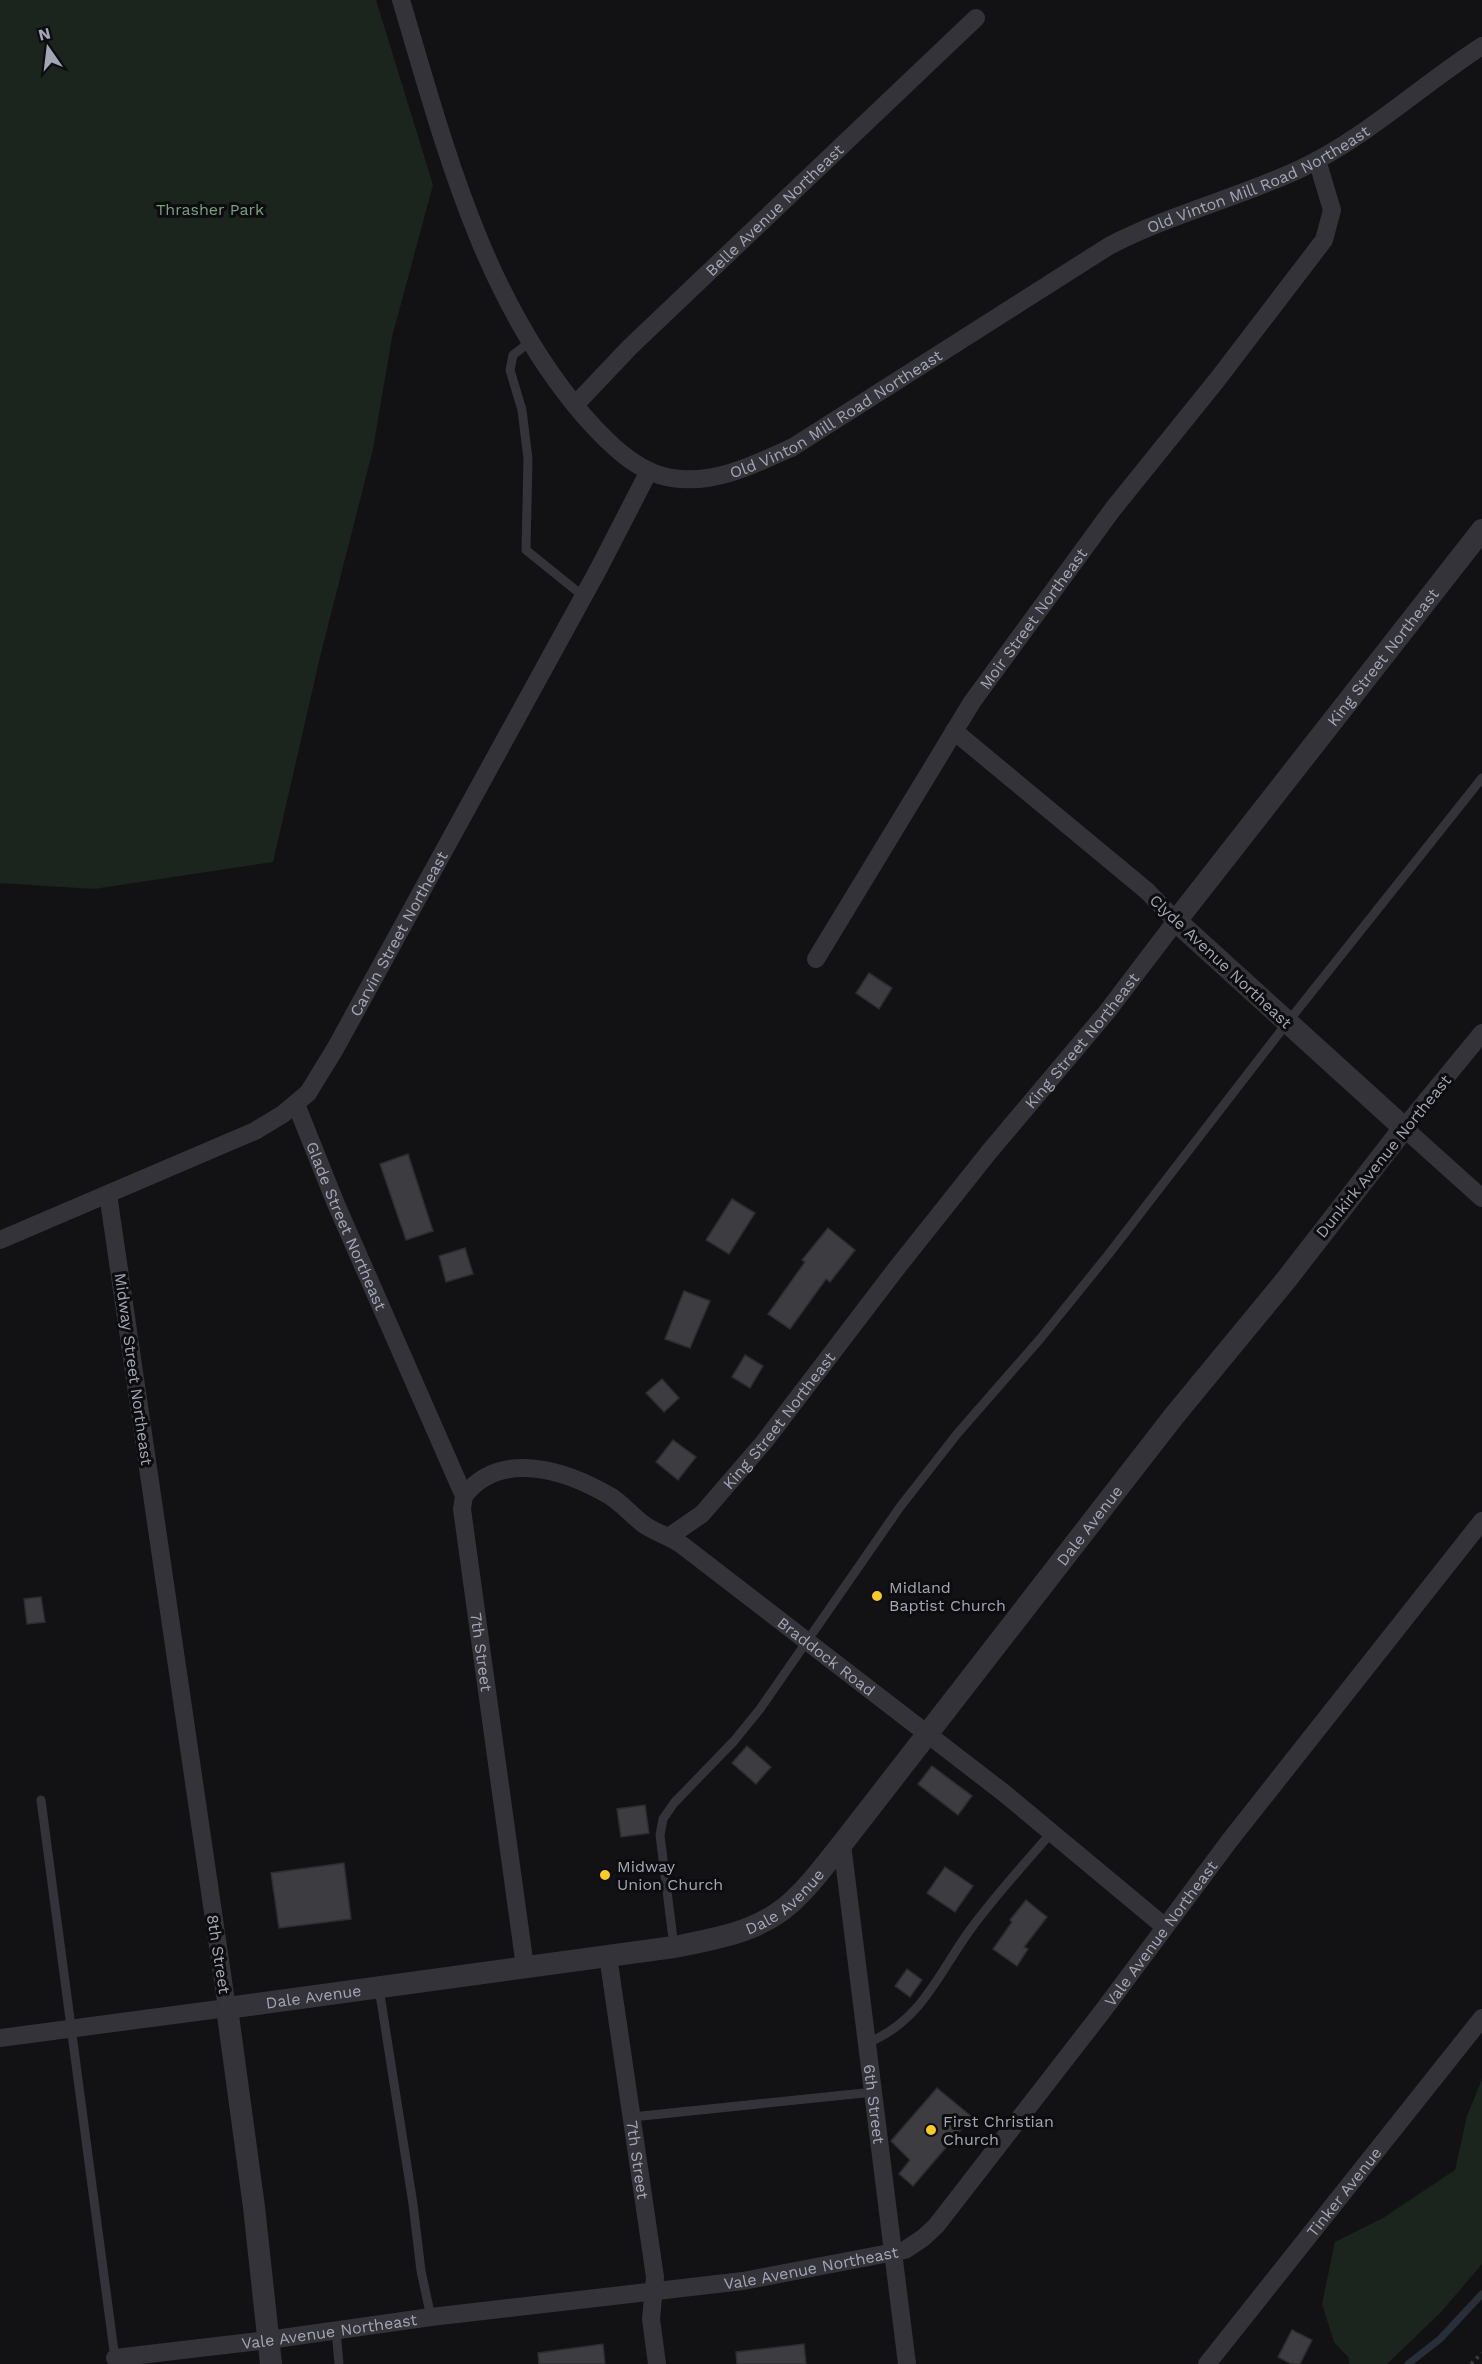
<svg xmlns="http://www.w3.org/2000/svg" width="1482" height="2364" viewBox="0 0 1482 2364" font-family="'Work Sans',sans-serif">
	<rect width="100%" height="100%" fill="#121214"/>
	<g fill="#1c241e">
		<path d="M 0,0 L 376,0 L 433,185 L 392,337 L 373,449 L 320,657 L 273,862 L 94,889 L 0,883 Z"/>
		<path d="M 1482,2079 L 1482,2264 L 1441,2312 L 1387,2364 L 1349,2364 L 1349,2358 L 1334,2342 L 1322,2304 L 1335,2242 L 1383,2218 L 1455,2170 L 1467,2116 Z"/>
	</g>
	<g fill="none" stroke-linecap="round" stroke-linejoin="round">
		<path stroke="#282f38" stroke-width="7" d="M 1408,2364 L 1440,2339 L 1482,2294"/>
	</g>
	<g fill="#3c3c41" stroke="#2d2c30" stroke-width="1.5">
		<path d="M 869,973 L 892,988 L 879,1009 L 856,993 Z"/>
		<path d="M 408,1154 L 433,1231 L 406,1240 L 380,1164 Z"/>
		<path d="M 732,1199 L 755,1213 L 729,1254 L 706,1240 Z"/>
		<path d="M 828,1228 L 855,1250 L 830,1282 L 826,1279 L 790,1329 L 768,1314 L 805,1262 L 802,1260 Z"/>
		<path d="M 465,1248 L 473,1274 L 446,1282 L 439,1256 Z"/>
		<path d="M 684,1291 L 710,1301 L 690,1348 L 665,1339 Z"/>
		<path d="M 745,1355 L 763,1366 L 750,1388 L 732,1377 Z"/>
		<path d="M 662,1379 L 679,1398 L 664,1412 L 646,1393 Z"/>
		<path d="M 673,1440 L 696,1457 L 678,1480 L 656,1462 Z"/>
		<path d="M 41,1597 L 45,1622 L 27,1624 L 24,1599 Z"/>
		<path d="M 747,1746 L 771,1767 L 756,1784 L 732,1763 Z"/>
		<path d="M 932,1766 L 972,1796 L 958,1815 L 918,1784 Z"/>
		<path d="M 645,1805 L 649,1833 L 621,1837 L 617,1809 Z"/>
		<path d="M 344,1863 L 351,1919 L 279,1928 L 271,1873 Z"/>
		<path d="M 945,1867 L 973,1886 L 955,1912 L 927,1893 Z"/>
		<path d="M 1026,1900 L 1047,1917 L 1024,1947 L 1028,1949 L 1017,1966 L 993,1949 L 1012,1922 L 1010,1920 Z"/>
		<path d="M 907,1969 L 922,1980 L 910,1997 L 895,1986 Z"/>
		<path d="M 937,2088 L 972,2117 L 913,2186 L 899,2174 L 910,2160 L 891,2141 Z"/>
		<path d="M 1292,2330 L 1312,2340 L 1300,2364 L 1291,2364 L 1278,2357 Z"/>
		<path d="M 603,2344 L 605,2364 L 539,2364 L 538,2353 Z"/>
		<path d="M 804,2344 L 806,2364 L 737,2364 L 736,2352 Z"/>
	</g>
	<g fill="none" stroke-linecap="round" stroke-linejoin="round">
		<path stroke="#393a40" stroke-width="4" stroke-dasharray="3 4.5" stroke-linecap="butt" d="M 1471,2364 L 1482,2353"/>
		<g stroke="#333339" stroke-width="9">
			<path d="M 531,341 L 513,355 L 510,370 L 522,410 L 528,459 L 526,550 L 583,596"/>
			<path d="M 41,1800 L 115,2359"/>
			<path d="M 674,1947 L 660,1835 L 663,1819 L 674,1803 L 734,1741 L 760,1709 L 900,1507 L 957,1434 L 1040,1339 L 1108,1255 L 1287,1023 L 1482,778"/>
			<path d="M 379,1988 L 413,2204 L 421,2271 L 431,2317"/>
			<path d="M 867,2043 C 921,2022 938,1974 970,1930 C 995,1896 1024,1864 1052,1832"/>
			<path d="M 632,2117 L 874,2092"/>
			<path d="M 336,2330 L 339,2364"/>
		</g>
		<g stroke="#333339" stroke-width="18">
			<path id="s1" d="M 401,0 C 445,147 482,297 584,416 C 607,442 637,473 672,478 C 714,485 756,464 793,447 L 1109,246 C 1170,214 1238,198 1300,169 C 1367,137 1420,86 1482,46"/>
			<path id="s2" d="M 575,405 L 630,347 L 976,18"/>
			<path id="s3" d="M 816,959 L 972,702 L 1113,509 L 1217,380 L 1324,240 L 1332,210 L 1317,160"/>
			<path d="M 1482,1033 L 1404,1128 L 1482,1198"/>
			<path id="s4" d="M 296,1104 L 336,1204 L 464,1496 L 462,1509 L 525,1967"/>
			<path id="s5" d="M 0,1240 L 255,1131 L 283,1114 L 308,1093 L 335,1049 L 598,570 L 649,471"/>
			<path id="s6" d="M 464,1496 C 501,1448 567,1471 610,1496 C 623,1504 633,1517 646,1526 C 657,1533 671,1537 682,1545 L 1004,1793 L 1165,1927"/>
			<path id="s7" d="M 670,1536 L 702,1514 L 764,1442 L 896,1269 L 989,1152 L 1106,1013 L 1176,921 L 1147,891 L 954,731"/>
			<path id="s8" d="M 842,1844 L 907,2364"/>
			<path id="s9" d="M 608,1956 L 655,2277 L 651,2319 L 657,2364"/>
			<path d="M 0,2038 L 227,2008 L 108,1194"/>
			<path id="s10" d="M 115,2358 L 268,2340 L 431,2317 L 743,2281 L 905,2250 L 923,2238 L 936,2226 L 1102,2012 L 1230,1840 L 1482,1521"/>
			<path id="s11" d="M 1207,2364 L 1482,2018"/>
		</g>
		<path stroke="#333339" stroke-width="22" id="s12" d="M 271,2364 L 254,2207 L 227,2008 L 674,1947 C 720,1938 766,1931 800,1894 C 815,1879 828,1861 842,1844 L 1174,1416 L 1286,1280 L 1404,1128 L 1176,921 L 1482,530"/>
	</g>
	<g fill="#f8ca26" stroke="#0d0d0f" stroke-width="2">
		<circle cx="877" cy="1596" r="6"/>
		<circle cx="605" cy="1875" r="6"/>
		<circle cx="931" cy="2130" r="6"/>
	</g>
	<g text-anchor="middle" stroke-width="6" stroke-linejoin="round" paint-order="stroke">
		<g font-size="16" fill="#a3a6b5" stroke="#0d0d0f">
			<text dy="6" stroke="none"><textPath href="#s1" startOffset="1233">Old Vinton Mill Road Northeast</textPath></text>
			<text dy="6" stroke="none"><textPath href="#s2" startOffset="279">Belle Avenue Northeast</textPath></text>
			<text dy="6" stroke="none"><textPath href="#s1" startOffset="748">Old Vinton Mill Road Northeast</textPath></text>
			<text dy="6" stroke="none"><textPath href="#s3" startOffset="404">Moir Street Northeast</textPath></text>
			<text dy="6" stroke="none"><textPath href="#s12" startOffset="2568">King Street Northeast</textPath></text>
			<text dy="6" stroke="none"><textPath href="#s5" startOffset="526">Carvin Street Northeast</textPath></text>
			<text transform="translate(1221 961) rotate(43)" y="6">Clyde Avenue Northeast</text>
			<text dy="6" stroke="none"><textPath href="#s7" startOffset="646">King Street Northeast</textPath></text>
			<text transform="translate(1383 1156) rotate(-51)" y="6">Dunkirk Avenue Northeast</text>
			<text dy="6" stroke="none"><textPath href="#s4" startOffset="132">Glade Street Northeast</textPath></text>
			<text transform="translate(134 1369) rotate(82)" y="6">Midway Street Northeast</text>
			<text dy="6" stroke="none"><textPath href="#s7" startOffset="160">King Street Northeast</textPath></text>
			<text dy="6" stroke="none"><textPath href="#s12" startOffset="1418">Dale Avenue</textPath></text>
			<text dy="6" stroke="none"><textPath href="#s4" startOffset="584">7th Street</textPath></text>
			<text dy="6" stroke="none"><textPath href="#s6" startOffset="430">Braddock Road</textPath></text>
			<text dy="6" stroke="none"><textPath href="#s12" startOffset="932">Dale Avenue</textPath></text>
			<text dy="6" stroke="none"><textPath href="#s10" startOffset="1206">Vale Avenue Northeast</textPath></text>
			<text transform="translate(219 1954) rotate(81)" y="6">8th Street</text>
			<text dy="6" stroke="none"><textPath href="#s12" startOffset="446">Dale Avenue</textPath></text>
			<text dy="6" stroke="none"><textPath href="#s8" startOffset="262">6th Street</textPath></text>
			<text dy="6" stroke="none"><textPath href="#s9" startOffset="206">7th Street</textPath></text>
			<text dy="6" stroke="none"><textPath href="#s11" startOffset="220">Tinker Avenue</textPath></text>
			<text dy="6" stroke="none"><textPath href="#s10" startOffset="702">Vale Avenue Northeast</textPath></text>
			<text dy="6" stroke="none"><textPath href="#s10" startOffset="216">Vale Avenue Northeast</textPath></text>
		</g>
		<g font-size="16" fill="#79a180" stroke="#0d0d0f">
			<text x="210" y="215">Thrasher Park</text>
		</g>
		<g font-size="16" fill="#a3a6b5" stroke="#0d0d0f" text-anchor="start">
			<text x="889" y="1593">Midland<tspan x="889" dy="18">Baptist Church</tspan></text>
			<text x="617" y="1872">Midway<tspan x="617" dy="18">Union Church</tspan></text>
			<text x="943" y="2127">First Christian<tspan x="943" dy="18">Church</tspan></text>
		</g>
	</g>
	<g transform="translate(48 48) rotate(346)" stroke="#0d0d0f" stroke-width="4.5" paint-order="stroke">
	<path d="M0-4.5L10 22L0 15L-10 22Z" fill="#a3a6b5"/>
	<text y="-9" font-size="16" font-weight="bold" text-anchor="middle" fill="#a3a6b5">N</text>
	</g>
</svg>
